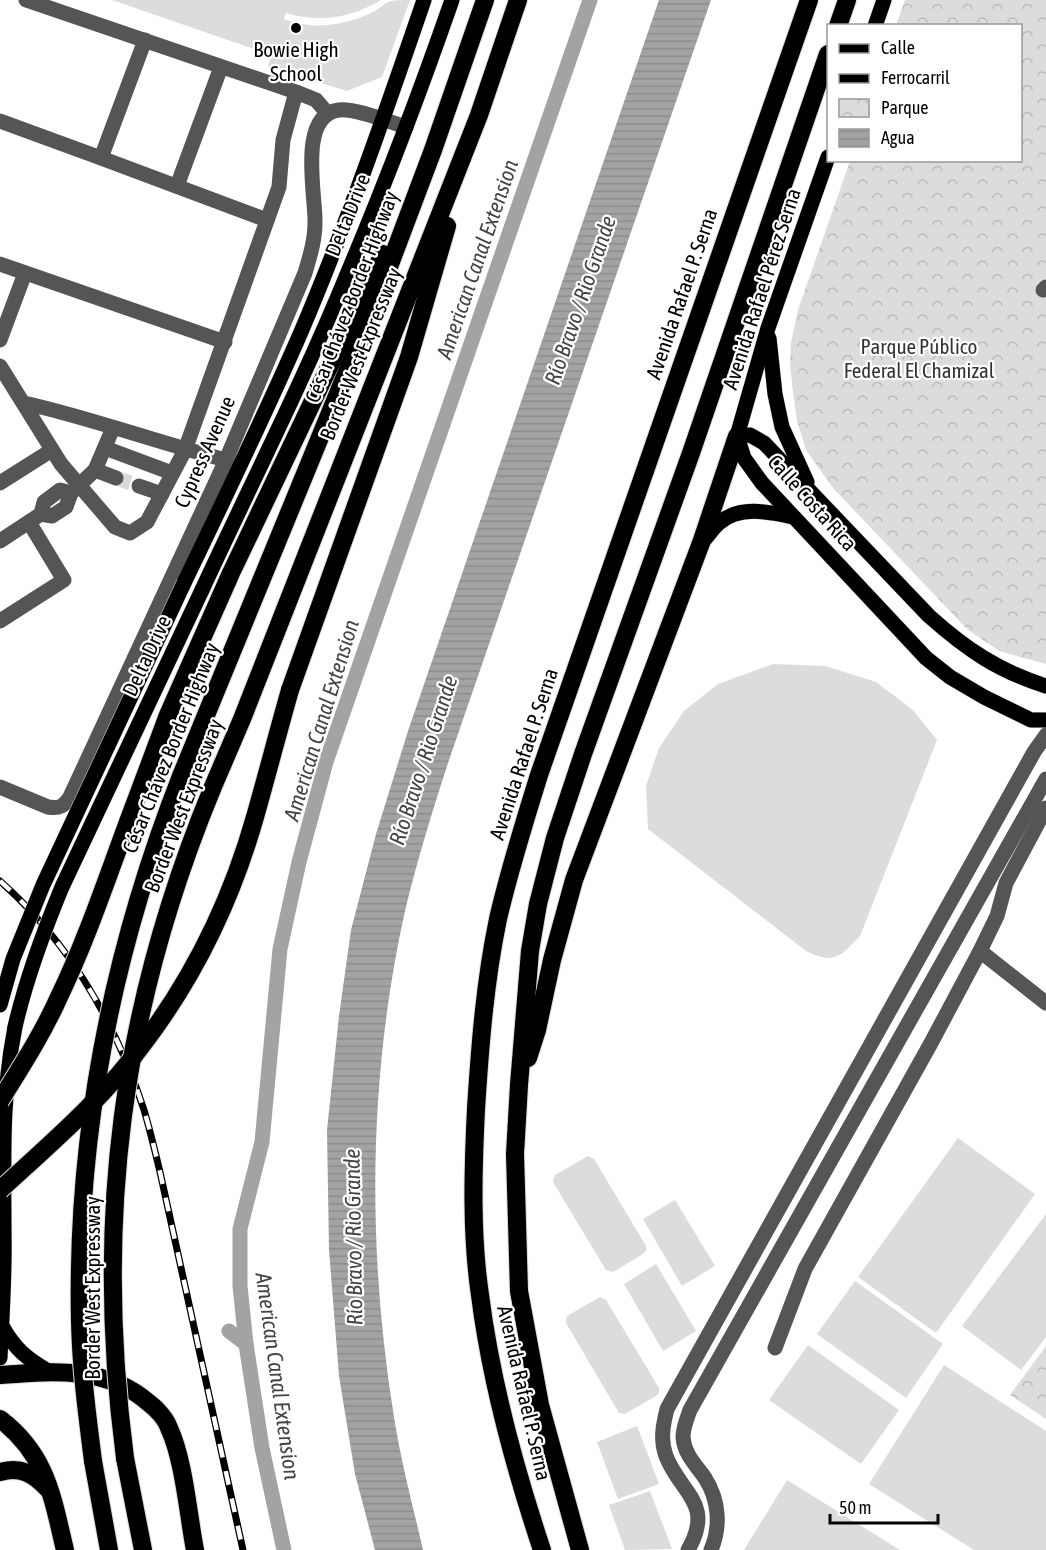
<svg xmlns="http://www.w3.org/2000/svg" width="1046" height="1550" viewBox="0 0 1046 1550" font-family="'Asap Condensed',sans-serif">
	<defs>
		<pattern id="park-crowns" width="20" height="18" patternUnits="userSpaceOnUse" patternTransform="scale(1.5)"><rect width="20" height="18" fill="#dcdcdc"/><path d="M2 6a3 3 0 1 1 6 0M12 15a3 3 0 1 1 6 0" fill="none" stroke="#bbb"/></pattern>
		<pattern id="water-rules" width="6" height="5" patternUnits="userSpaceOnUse" patternTransform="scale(1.5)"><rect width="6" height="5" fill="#a3a3a3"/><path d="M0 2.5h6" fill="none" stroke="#8b8b8b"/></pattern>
	</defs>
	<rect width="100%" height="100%" fill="#fff"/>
	<g fill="#dcdcdc">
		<path d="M 112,0 L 381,0 C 351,18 320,23 286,13 L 284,19 C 311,30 344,26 371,13 C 378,10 384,3 391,1 C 396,0 404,0 410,0 L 382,77 L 347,91 L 268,67 L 271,55 Z"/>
		<path d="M 773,664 L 825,666 L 876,682 L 913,710 L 937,740 L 860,936 C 840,957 834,965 806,951 L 648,829 L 646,786 L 659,748 L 684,711 L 718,684 Z"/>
		<path d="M 958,1138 L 1035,1194 L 936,1333 L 858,1277 Z"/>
		<path d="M 588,1156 L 594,1159 L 646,1246 L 646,1251 L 643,1254 L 613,1272 L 606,1270 L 553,1182 L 555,1175 Z"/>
		<path d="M 675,1200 L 715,1266 L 682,1286 L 643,1219 Z"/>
		<path d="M 1046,1214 L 1046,1337 L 1021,1370 L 962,1326 Z"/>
		<path d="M 656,1264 L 696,1331 L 663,1351 L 624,1284 Z"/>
		<path d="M 855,1281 L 943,1344 L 906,1398 L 817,1334 Z"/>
		<path d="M 600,1297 L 606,1300 L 659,1388 L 659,1393 L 656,1396 L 625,1414 L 619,1413 L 566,1323 L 567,1316 Z"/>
		<path d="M 808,1345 L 899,1410 L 861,1464 L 769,1400 Z"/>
		<path d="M 944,1365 L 1046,1431 L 1046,1550 L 974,1550 L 869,1484 Z"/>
		<path d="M 637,1426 L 659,1484 L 618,1499 L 597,1442 Z"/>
		<path d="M 787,1480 L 900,1550 L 744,1550 Z"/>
		<path d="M 650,1491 L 672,1549 L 625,1550 L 609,1505 Z"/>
	</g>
	<g fill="url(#park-crowns)">
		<path d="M 905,0 L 1046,0 L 1046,664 L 999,651 L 967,629 L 833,488 L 806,450 L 797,421 L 793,392 L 790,364 L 791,343 L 798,310 L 850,161 L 1020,160 L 1020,26 L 896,25 Z"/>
		<path d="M 1046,1346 L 1046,1419 L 1010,1395 Z"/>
	</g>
	<path fill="url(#water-rules)" d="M 659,0 L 711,0 L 448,763 C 432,812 417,861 405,911 C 368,1077 367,1250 394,1417 C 401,1462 413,1506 423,1550 L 375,1550 L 355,1474 L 339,1376 L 329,1250 L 327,1130 L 339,1016 L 351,930 L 376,834 L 408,731 Z"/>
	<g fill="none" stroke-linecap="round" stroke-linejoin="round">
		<g stroke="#a3a3a3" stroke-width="15">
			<path d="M 229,1331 L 246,1344"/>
			<path d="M 284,1550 L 262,1448 L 246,1344 L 240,1286 L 240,1229 L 262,1142 L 280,949 L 299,862 L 326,762 L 590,0"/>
		</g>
		<path stroke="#d9d9d9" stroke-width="15" stroke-dasharray="15 8" stroke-linecap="butt" d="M 116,478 L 139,486"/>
		<defs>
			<g id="major">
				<path d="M 875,26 L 884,0"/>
				<path d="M 769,338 L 775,394 L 782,427 L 807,482"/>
				<path d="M 737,436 L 744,458 L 762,483 L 926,658 L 950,677 L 984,697 L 1031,720 L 1046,720"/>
				<path d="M 737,436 L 750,435 L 764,443 L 929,616 C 966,649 998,671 1046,686"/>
				<path d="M 737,436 L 768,328 L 828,157"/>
				<path d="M 703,541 C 709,535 713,528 719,523 C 740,505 769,512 793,517"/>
				<path d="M 184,583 C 224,500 264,417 301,332 C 347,224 386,111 424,0"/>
				<path d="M 202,590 C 251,484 304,380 348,272 C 386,182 420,92 452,0"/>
				<path d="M 2,1326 C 15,1349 26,1358 48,1371"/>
				<path d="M 0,1358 C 2,1316 5,1275 4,1233 C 4,1162 1,1098 15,1027"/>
			</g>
			<g id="highway">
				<path d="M 838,26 L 847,0"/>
				<path d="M 290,690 L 409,357 L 447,226"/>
				<path d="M 181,776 L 378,296 L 433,150 L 485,0"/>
				<path d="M 212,789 L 242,719 L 479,115 L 518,0"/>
				<path d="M 128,822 L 168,715 L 231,573 L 383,254"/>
				<path d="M 528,1058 L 537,1030 L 552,960 L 574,880 L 701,543 L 737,436"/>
				<path d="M 0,1375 C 53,1371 107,1366 149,1403 C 157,1409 166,1419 169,1428 C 184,1460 188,1514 195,1550"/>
				<path d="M 0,1419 C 47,1455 52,1496 65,1550"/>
				<path d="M 125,1458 L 143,1550"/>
				<path d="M 93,1461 L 109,1550"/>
				<path d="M 0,1472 C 21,1466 34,1474 48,1489"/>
				<path d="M 542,1550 C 514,1466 491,1382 480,1295 C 471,1234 473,1170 476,1109 C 480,1046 485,981 498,919 C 509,871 524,823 539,775 L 809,0"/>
				<path d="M 580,1550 L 540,1405 L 519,1291 L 515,1154 L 519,1085 L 530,951 L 538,904 L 555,838 L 583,754 L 691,453 L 828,54"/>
			</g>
		</defs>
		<use href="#major" stroke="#dbdbdb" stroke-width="16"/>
		<use href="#highway" stroke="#dbdbdb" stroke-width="20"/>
		<g stroke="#555" stroke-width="15">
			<path d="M 296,92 L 316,100 L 328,114"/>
			<path d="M 0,121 L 101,158 L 145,40"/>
			<path d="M 101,158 L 267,220"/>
			<path d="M 177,186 L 221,67"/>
			<path d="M 0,264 L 225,342"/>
			<path d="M 1043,290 L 1046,287"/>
			<path d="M 0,340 L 25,273"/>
			<path d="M 0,366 L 61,464 L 115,527 L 130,533 L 147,522 L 185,450 L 279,187 L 283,140 L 296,92 L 26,0"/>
			<path d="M 24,403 C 92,418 158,443 226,460"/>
			<path d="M 105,448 L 172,473"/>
			<path d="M 95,470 L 116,478"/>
			<path d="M 0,483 L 52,450"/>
			<path d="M 139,486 L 162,494"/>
			<path d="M 41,514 L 52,516 L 66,507 L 71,493 L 95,470 L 113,428"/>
			<path d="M 0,541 L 41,514 L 44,502 L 60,490 L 71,493"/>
			<path d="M 0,621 L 64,580 L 29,522"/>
			<path d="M 0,787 L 48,807 C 60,809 64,806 70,797 L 226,460 L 305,273 C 310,256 315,240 315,223 C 316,196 297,115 339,110 C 355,108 390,122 406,127"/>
			<path d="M 980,951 L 997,916 L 1006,883 L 1046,808"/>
			<path d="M 775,1348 L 805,1269 L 931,1043 L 980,951 L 1046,1003"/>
			<path d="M 688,1550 C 715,1503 680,1493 666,1456 C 660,1440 663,1425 667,1409 L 1034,752 L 1046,735"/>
			<path d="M 711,1550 C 721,1526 719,1500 705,1478 C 696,1465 684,1454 683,1437 C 683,1428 687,1418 690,1410 L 1046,779"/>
		</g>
		<use href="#major" stroke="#000" stroke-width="15"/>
		<use href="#highway" stroke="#000" stroke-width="18"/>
		<defs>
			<path id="rail" d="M 0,881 C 69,942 116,1023 144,1110 C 150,1130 155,1151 160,1172 L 243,1550"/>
		</defs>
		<use href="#rail" stroke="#000" stroke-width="7"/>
		<use href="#rail" stroke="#fff" stroke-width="4.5" stroke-dasharray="14" stroke-linecap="butt"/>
		<defs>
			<g id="major-bridge">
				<path d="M 0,1005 L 13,959 L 43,885 L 184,583"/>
				<path d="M 15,1027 C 26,979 43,933 62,887 L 202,590"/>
			</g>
			<g id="highway-bridge">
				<path d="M 0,1101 C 21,1067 43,1033 59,997 C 86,941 106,881 128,822"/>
				<path d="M 0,1190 C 50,1144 103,1099 143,1044 C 194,977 232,898 255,817 C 267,775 278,732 290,690"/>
				<path d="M 125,1458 C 94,1221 121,1010 212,789"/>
				<path d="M 93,1461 C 87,1414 81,1368 80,1321 C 76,1134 113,950 181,776"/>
			</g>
		</defs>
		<use href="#major-bridge" stroke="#dbdbdb" stroke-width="16" stroke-linecap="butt"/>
		<use href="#highway-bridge" stroke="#dbdbdb" stroke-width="20" stroke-linecap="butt"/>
		<use href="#major-bridge" stroke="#000" stroke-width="15"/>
		<use href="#highway-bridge" stroke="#000" stroke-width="18"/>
	</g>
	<circle fill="#000" stroke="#fff" stroke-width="2" cx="296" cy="28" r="6"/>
	<g text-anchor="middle" stroke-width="4.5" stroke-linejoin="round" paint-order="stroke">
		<g font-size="21" fill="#000" stroke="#fff">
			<text x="296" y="57">Bowie High<tspan x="296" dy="24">School</tspan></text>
		</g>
		<g font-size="21" fill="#000" stroke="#fff">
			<text transform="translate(348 215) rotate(-68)" y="7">Delta Drive</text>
			<text transform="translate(762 289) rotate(-72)" y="7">Avenida Rafael Pérez Serna</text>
			<text transform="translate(682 294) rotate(-71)" y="7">Avenida Rafael P. Serna</text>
			<text transform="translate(352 297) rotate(-69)" y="7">César Chávez Border Highway</text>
			<text transform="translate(361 354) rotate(-68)" y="7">Border West Expressway</text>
			<text transform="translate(205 452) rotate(-66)" y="7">Cypress Avenue</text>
			<text transform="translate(812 503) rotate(48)" y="7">Calle Costa Rica</text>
			<text transform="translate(147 656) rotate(-65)" y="7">Delta Drive</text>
			<text transform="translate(171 748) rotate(-68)" y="7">César Chávez Border Highway</text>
			<text transform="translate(524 754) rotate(-72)" y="7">Avenida Rafael P. Serna</text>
			<text transform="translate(184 806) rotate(-69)" y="7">Border West Expressway</text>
			<text transform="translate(93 1288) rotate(-90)" y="7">Border West Expressway</text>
			<text transform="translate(524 1393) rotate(77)" y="7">Avenida Rafael P. Serna</text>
		</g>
		<g font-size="21" fill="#333" stroke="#fff">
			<text x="919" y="354">Parque Público<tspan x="919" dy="24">Federal El Chamizal</tspan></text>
		</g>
		<g font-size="22" font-style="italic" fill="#444" stroke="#fff">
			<text transform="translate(477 259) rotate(-71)" y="8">American Canal Extension</text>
			<text transform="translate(580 300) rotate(-71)" y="8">Río Bravo / Rio Grande</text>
			<text transform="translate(321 720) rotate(-73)" y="8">American Canal Extension</text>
			<text transform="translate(423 760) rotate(-72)" y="8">Río Bravo / Rio Grande</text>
			<text transform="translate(353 1237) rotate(-91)" y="8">Río Bravo / Rio Grande</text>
			<text transform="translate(278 1376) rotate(82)" y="8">American Canal Extension</text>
		</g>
	</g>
	<rect x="827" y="24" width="195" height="138" fill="#ffffff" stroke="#999999" stroke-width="1.5"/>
	<rect x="839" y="44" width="30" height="9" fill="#000000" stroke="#999999" stroke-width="1.5"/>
	<text x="881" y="54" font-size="18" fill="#000000">Calle</text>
	<rect x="839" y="74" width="30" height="9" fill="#000000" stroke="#999999" stroke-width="1.5"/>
	<text x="881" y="84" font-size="18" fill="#000000">Ferrocarril</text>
	<rect x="839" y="99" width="30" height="18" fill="url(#park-crowns)" stroke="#999999" stroke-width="1.5"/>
	<text x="881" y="114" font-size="18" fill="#000000">Parque</text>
	<rect x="839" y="129" width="30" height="18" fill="url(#water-rules)" stroke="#999999" stroke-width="1.5"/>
	<text x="881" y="144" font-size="18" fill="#000000">Agua</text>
	<path d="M830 1514v9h108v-9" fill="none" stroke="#000000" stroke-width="3"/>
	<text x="839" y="1514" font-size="18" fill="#000000" stroke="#ffffff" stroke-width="4.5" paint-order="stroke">50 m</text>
</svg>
